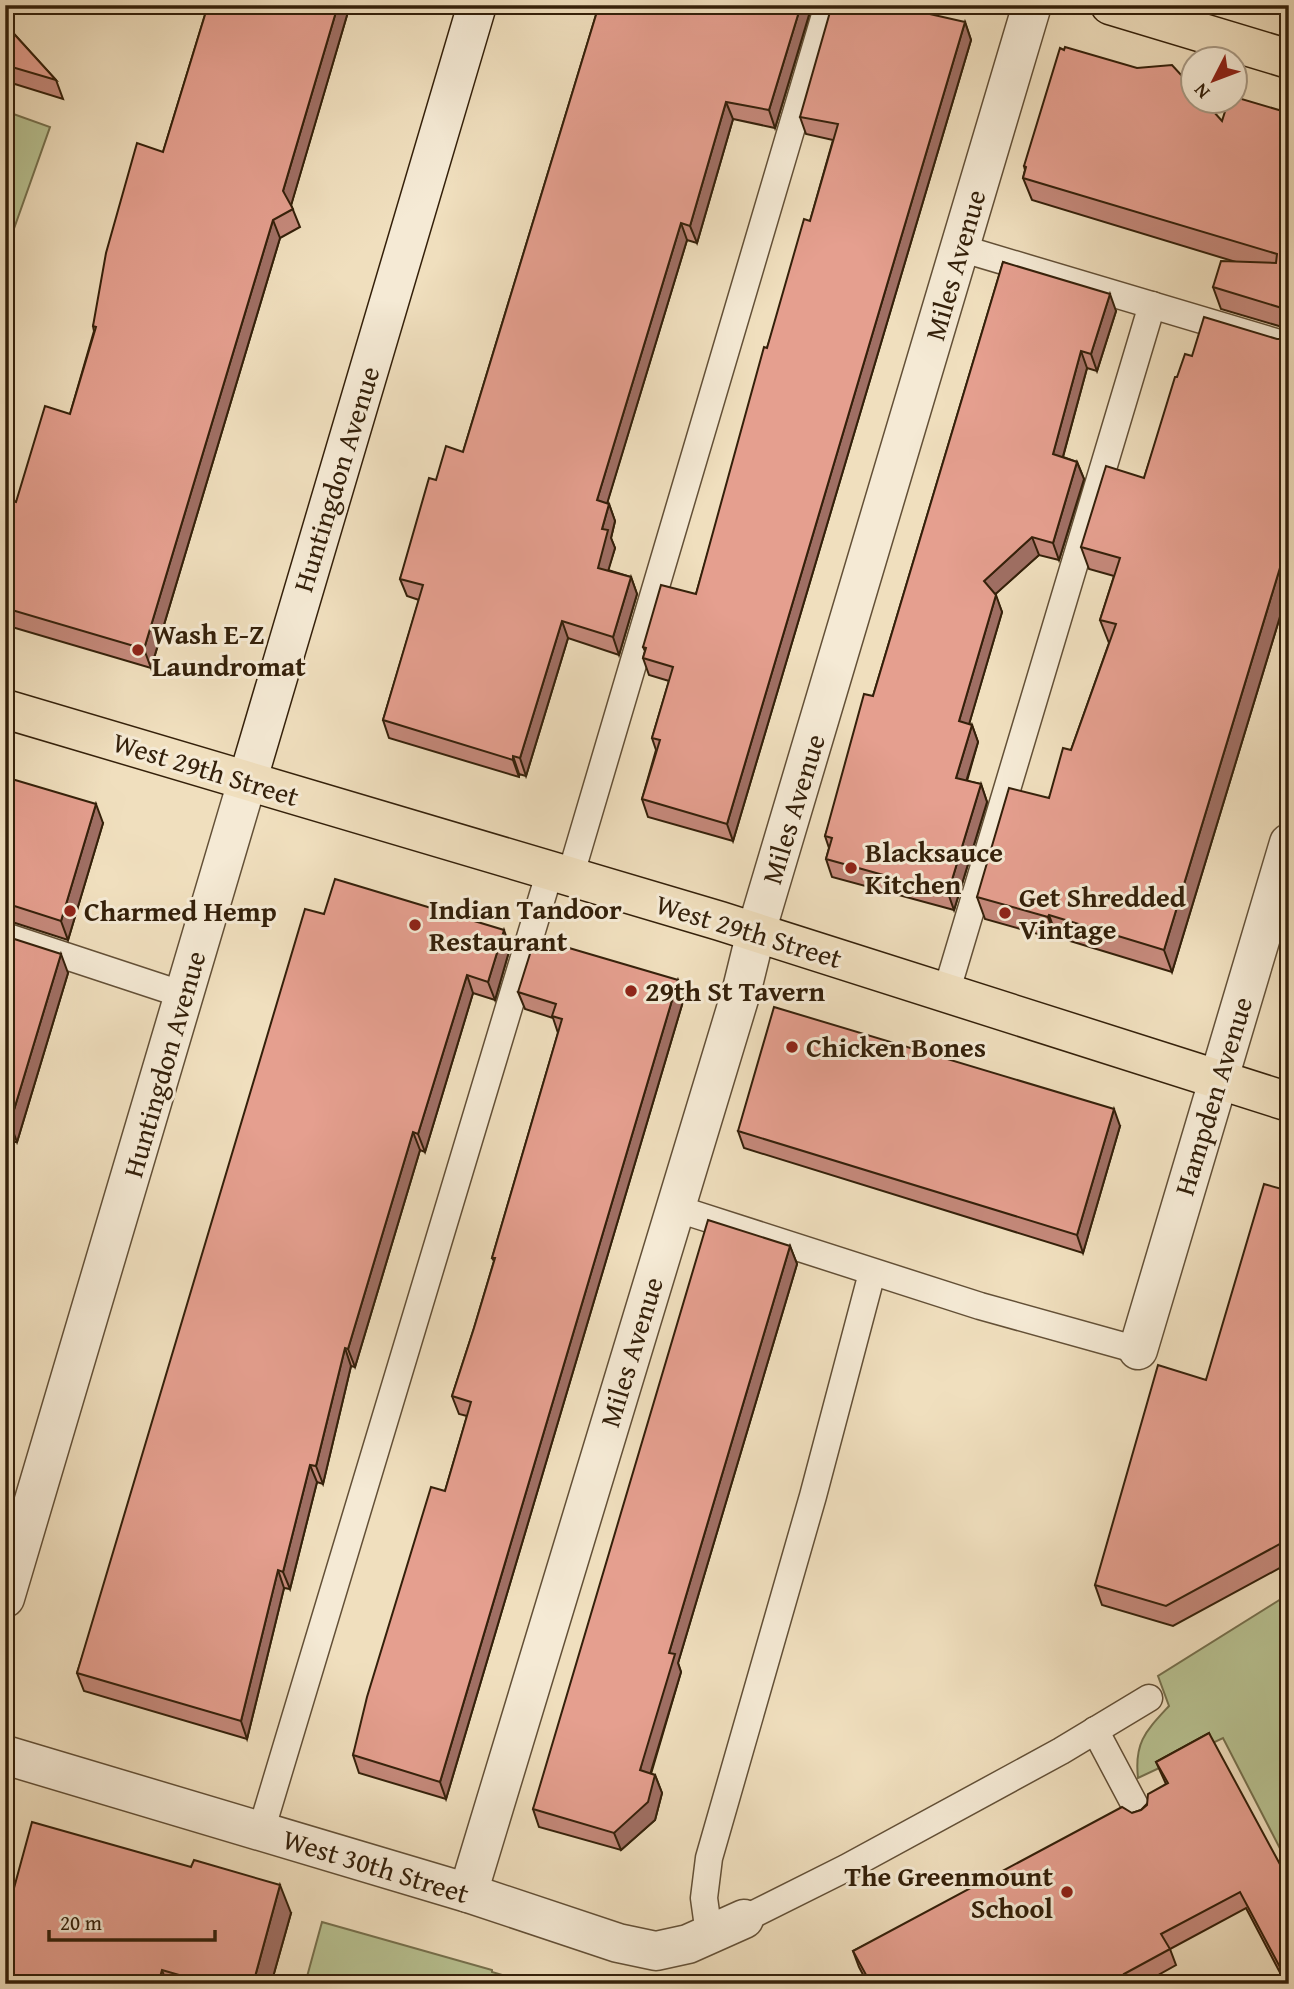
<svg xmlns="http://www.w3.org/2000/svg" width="1294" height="1989" viewBox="0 0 1294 1989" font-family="'Gentium Book Plus',serif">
	<rect width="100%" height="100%" fill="#f0dfbe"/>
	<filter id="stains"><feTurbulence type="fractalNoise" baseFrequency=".00286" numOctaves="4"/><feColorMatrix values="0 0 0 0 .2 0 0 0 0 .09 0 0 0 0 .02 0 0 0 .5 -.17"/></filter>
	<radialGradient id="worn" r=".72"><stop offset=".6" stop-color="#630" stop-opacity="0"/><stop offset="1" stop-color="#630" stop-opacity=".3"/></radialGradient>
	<g fill="#b8c292" stroke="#76714e" stroke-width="2">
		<path d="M 5,111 L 50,127 L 5,254 Z"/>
		<path d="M 1289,1594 L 1289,1866 L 1223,1738 L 1138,1778 C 1134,1742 1146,1731 1169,1706 L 1158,1676 Z"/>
		<path d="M 322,1922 L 492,1970 L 492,1972 L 533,1984 L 305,1984 Z"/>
	</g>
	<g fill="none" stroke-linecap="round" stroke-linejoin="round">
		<defs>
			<g id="lane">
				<path d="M 960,248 L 1289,346"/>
				<path d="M 570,877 L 828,5"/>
				<path d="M 5,936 L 184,995"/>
				<path d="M 946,993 L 1152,305"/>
				<path d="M 675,1208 L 980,1306 L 1138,1350"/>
				<path d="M 1095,1730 L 1139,1813"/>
				<path d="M 261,1831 L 550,871"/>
				<path d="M 744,1919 L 846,1868 L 1061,1751 L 1149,1698"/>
				<path d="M 709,1934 L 704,1898 L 709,1858 L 813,1496 L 872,1273"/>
			</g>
			<g id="street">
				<path d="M 1138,1350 L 1289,843"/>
				<path d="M 5,1598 L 247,782"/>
				<path d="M 5,1755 L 468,1893 L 618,1943 L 656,1951 L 688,1944 L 744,1919"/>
				<path d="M 468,1893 L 742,989 L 756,932 L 1032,5"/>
			</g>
			<path id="secondary" d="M 247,782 L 477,5"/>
			<g id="primary">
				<path d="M 1110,5 L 1289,59"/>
				<path d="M 5,709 L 720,921 L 1289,1102"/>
			</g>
		</defs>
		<use href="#lane" stroke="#635037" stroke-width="29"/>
		<use href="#street" stroke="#635037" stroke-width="41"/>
		<use href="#secondary" stroke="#34200a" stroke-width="41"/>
		<use href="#primary" stroke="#34200a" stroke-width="41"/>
		<use href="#lane" stroke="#f5ead5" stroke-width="26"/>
		<use href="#street" stroke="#f5ead5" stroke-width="38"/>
		<use href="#secondary" stroke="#f5ead5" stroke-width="38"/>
		<use href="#primary" stroke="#f0dfbe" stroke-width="38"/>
	</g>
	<g fill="#c5897b" stroke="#34200a" stroke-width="2">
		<path d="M 5,5 L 15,5 L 11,17 L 5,15 Z"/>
		<path d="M 208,5 L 350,5 L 291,205 L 300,227 L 280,238 L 151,668 L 5,625 L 5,499 L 16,502 L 70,414 L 94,331 L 93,326 L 163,152 Z"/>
		<path d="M 599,5 L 812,5 L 775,128 L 733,119 L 697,243 L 687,240 L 607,503 L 609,504 L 615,521 L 611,538 L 615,548 L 608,570 L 631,577 L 637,594 L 619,655 L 568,638 L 526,776 L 519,774 L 519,777 L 389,738 L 383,720 L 419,600 L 407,596 L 400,579 L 436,480 L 463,452 Z"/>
		<path d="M 965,22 L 971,40 L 733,841 L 648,817 L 642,799 L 656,750 L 652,738 L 669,681 L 649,675 L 643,658 L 645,651 L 643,647 L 696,594 L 767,348 L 810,221 L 833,140 L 806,134 L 800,117 Z"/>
		<path d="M 5,24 L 56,80 L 63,99 L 5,81 Z"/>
		<path d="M 1289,113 L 1289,329 L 1221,309 L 1213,287 L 1236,262 L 1032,200 L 1023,178 L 1025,170 L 1024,166 L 1222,121 Z"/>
		<path d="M 1003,262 L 1116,311 L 1097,371 L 1087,368 L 1063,457 L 1077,462 L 1084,479 L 1059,560 L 1039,555 L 995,594 L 1002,612 L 969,724 L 972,725 L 978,742 L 967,781 L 981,784 L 987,802 L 954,910 L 832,877 L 826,859 L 829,848 L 825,836 L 873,696 Z"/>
		<path d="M 1289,337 L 1289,587 L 1172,972 L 1057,937 L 1056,939 L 985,919 L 977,897 L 1049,798 L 1071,750 L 1109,643 L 1100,620 L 1114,576 L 1089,569 L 1081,547 L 1144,478 L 1177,377 L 1192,356 L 1277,339 L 1284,339 Z"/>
		<path d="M 5,777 L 103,823 L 68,940 L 9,921 L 5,921 Z"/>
		<path d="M 324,914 L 510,948 L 495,1000 L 473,993 L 425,1152 L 420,1150 L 355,1367 L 351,1366 L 323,1484 L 317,1482 L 290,1589 L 284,1588 L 247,1739 L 84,1691 L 77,1673 Z"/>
		<path d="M 5,936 L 68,973 L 17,1142 L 10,1142 L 5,1158 Z"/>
		<path d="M 518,992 L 684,998 L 446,1799 L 359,1773 L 353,1755 L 445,1491 L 467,1416 L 459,1414 L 452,1396 L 474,1328 L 494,1261 L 492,1258 L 558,1033 L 553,1018 L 525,1009 Z"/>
		<path d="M 1120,1126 L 1083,1253 L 744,1148 L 738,1131 Z"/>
		<path d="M 1289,1191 L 1289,1563 L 1173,1626 L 1102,1605 L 1095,1585 L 1206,1380 Z"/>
		<path d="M 790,1246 L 797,1264 L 678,1663 L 681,1672 L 651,1774 L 655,1775 L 662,1793 L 655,1820 L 621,1850 L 539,1827 L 533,1809 Z"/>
		<path d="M 1209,1733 L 1289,1984 L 1286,1984 L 1246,1908 L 1170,1949 L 1176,1965 L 1142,1984 L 868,1984 L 859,1967 L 853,1951 L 1132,1813 L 1141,1810 L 1166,1784 L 1156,1762 Z"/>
		<path d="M 291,1913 L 271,1984 L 5,1984 L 5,1921 Z"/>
	</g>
	<g fill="#a06f64" stroke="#34200a" stroke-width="2">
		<path d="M 7,5 L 15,5 L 11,17 Z"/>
		<path d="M 338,5 L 350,5 L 290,209 L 283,191 Z"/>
		<path d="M 801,5 L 812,5 L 775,128 L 769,110 Z"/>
		<path d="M 965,22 L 971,40 L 733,841 L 727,824 Z"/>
		<path d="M 726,102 L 733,119 L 697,243 L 690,226 Z"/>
		<path d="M 273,220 L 280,238 L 151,668 L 144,649 Z"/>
		<path d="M 681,223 L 687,240 L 603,517 L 597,500 Z"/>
		<path d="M 1110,294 L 1116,311 L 1097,371 L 1091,354 Z"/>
		<path d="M 1081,351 L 1087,368 L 1059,471 L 1053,454 Z"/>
		<path d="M 1077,462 L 1084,479 L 1059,560 L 1053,543 Z"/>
		<path d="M 609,504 L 615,521 L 611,538 L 615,548 L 604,585 L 598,568 L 602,529 Z"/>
		<path d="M 1032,537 L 1039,555 L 990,599 L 984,581 Z"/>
		<path d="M 1289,538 L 1289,587 L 1172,972 L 1164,950 Z"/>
		<path d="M 631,577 L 637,594 L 619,655 L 613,637 Z"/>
		<path d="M 996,595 L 1002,612 L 965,738 L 959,721 Z"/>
		<path d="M 562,621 L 568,638 L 526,776 L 520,758 Z"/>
		<path d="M 972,725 L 978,742 L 962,795 L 956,778 Z"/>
		<path d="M 513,756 L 519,774 L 519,777 L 513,760 Z"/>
		<path d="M 981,784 L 987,802 L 954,910 L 948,893 Z"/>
		<path d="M 96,804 L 103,823 L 68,940 L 61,921 Z"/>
		<path d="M 1049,915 L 1057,937 L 1056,939 L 1048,917 Z"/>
		<path d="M 504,930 L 510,948 L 495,1000 L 488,982 Z"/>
		<path d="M 61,954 L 68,973 L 17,1142 L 10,1123 Z"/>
		<path d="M 467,975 L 473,993 L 425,1152 L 418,1134 Z"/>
		<path d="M 678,980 L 684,998 L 446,1799 L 440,1782 Z"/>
		<path d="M 1114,1109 L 1120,1126 L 1083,1253 L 1077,1235 Z"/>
		<path d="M 5,1128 L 10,1142 L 5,1158 Z"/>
		<path d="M 413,1132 L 420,1150 L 355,1367 L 348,1349 Z"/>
		<path d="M 790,1246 L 797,1264 L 678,1663 L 681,1672 L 646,1788 L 640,1770 L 669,1653 Z"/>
		<path d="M 345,1348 L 351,1366 L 323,1484 L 316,1466 Z"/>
		<path d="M 310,1465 L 317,1482 L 290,1589 L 283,1572 Z"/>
		<path d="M 278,1570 L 284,1588 L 247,1739 L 241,1721 Z"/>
		<path d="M 655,1775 L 662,1793 L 655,1820 L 621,1850 L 614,1833 Z"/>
		<path d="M 280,1885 L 291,1913 L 271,1984 L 253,1984 Z"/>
		<path d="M 162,1970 L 167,1984 L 158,1984 Z"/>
	</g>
	<g fill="#e59f8f" stroke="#34200a" stroke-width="2">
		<path d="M 208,5 L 338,5 L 283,191 L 293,209 L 273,220 L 144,649 L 5,608 L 5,499 L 16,502 L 45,406 L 70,414 L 96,327 L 93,326 L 106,253 L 137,143 L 163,152 Z"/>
		<path d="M 599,5 L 801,5 L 769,110 L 726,102 L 690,226 L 681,223 L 597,500 L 609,504 L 602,529 L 608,530 L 598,568 L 631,577 L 613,637 L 562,621 L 520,758 L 513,756 L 513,760 L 383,720 L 423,585 L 400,579 L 429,478 L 436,480 L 446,446 L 463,452 Z"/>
		<path d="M 832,5 L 890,5 L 965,22 L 727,824 L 642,799 L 660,740 L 652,738 L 673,667 L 643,658 L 646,648 L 643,647 L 661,585 L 696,594 L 764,347 L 767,348 L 804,219 L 810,221 L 838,124 L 800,117 Z"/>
		<path d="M 5,24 L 56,80 L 5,65 Z"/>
		<path d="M 1065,47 L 1137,68 L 1172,65 L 1193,88 L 1193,102 L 1205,102 L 1222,121 L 1228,102 L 1235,102 L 1235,97 L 1289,113 L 1289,311 L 1285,309 L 1213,287 L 1221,261 L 1276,263 L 1277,254 L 1023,178 L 1026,167 L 1024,166 L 1060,48 L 1064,50 Z"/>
		<path d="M 1003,262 L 1110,294 L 1091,354 L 1081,351 L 1053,454 L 1077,462 L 1053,543 L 1032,537 L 984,581 L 996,595 L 959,721 L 972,725 L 956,778 L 981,784 L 948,893 L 826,859 L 832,838 L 825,836 L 864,694 L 873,696 Z"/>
		<path d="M 1204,317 L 1277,339 L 1284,339 L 1289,337 L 1289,538 L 1164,950 L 1049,915 L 1048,917 L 977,897 L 1009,788 L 1049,798 L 1063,748 L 1071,750 L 1116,624 L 1100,620 L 1120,558 L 1081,547 L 1106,466 L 1144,478 L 1175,377 L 1177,377 L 1185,354 L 1192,356 Z"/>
		<path d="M 5,777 L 96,804 L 61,921 L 5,903 Z"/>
		<path d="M 335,879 L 504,930 L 488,982 L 467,975 L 418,1134 L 413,1132 L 348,1349 L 345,1348 L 316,1466 L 310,1465 L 283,1572 L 278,1570 L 241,1721 L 77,1673 L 305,909 L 324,914 Z"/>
		<path d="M 5,936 L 61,954 L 10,1123 L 5,1123 Z"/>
		<path d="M 535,938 L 678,980 L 440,1782 L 353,1755 L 367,1697 L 431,1487 L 445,1491 L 471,1402 L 452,1396 L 474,1328 L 495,1258 L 492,1258 L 562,1019 L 552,1016 L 556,1004 L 518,992 Z"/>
		<path d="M 774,1007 L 1114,1109 L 1077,1235 L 738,1131 Z"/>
		<path d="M 1264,1184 L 1289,1191 L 1289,1539 L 1166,1606 L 1095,1585 L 1158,1365 L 1206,1380 Z"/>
		<path d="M 708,1220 L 790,1246 L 669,1653 L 675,1654 L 640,1770 L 655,1775 L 648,1802 L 614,1833 L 533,1809 Z"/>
		<path d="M 1209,1733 L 1289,1881 L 1289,1984 L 1240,1892 L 1161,1934 L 1170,1949 L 1124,1974 L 1130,1984 L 871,1984 L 853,1951 L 1122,1807 L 1132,1813 L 1141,1810 L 1147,1805 L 1148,1794 L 1168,1783 L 1156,1762 Z"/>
		<path d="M 32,1822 L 191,1867 L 194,1860 L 280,1885 L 253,1984 L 210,1984 L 162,1970 L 158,1984 L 36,1984 L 5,1975 L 5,1921 Z"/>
	</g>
	<g fill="#8f2418" stroke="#f5ead5" stroke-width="2.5">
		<circle cx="138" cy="650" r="7"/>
		<circle cx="851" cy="868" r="7"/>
		<circle cx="70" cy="911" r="7"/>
		<circle cx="1005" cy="913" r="7"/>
		<circle cx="415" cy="925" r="7"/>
		<circle cx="631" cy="991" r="7"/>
		<circle cx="792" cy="1047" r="7"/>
		<circle cx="1067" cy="1892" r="7"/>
	</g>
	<g text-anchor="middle" stroke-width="6" stroke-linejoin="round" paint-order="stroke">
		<g font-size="28" fill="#34200a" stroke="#f5ead5">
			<text transform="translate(955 265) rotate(-74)" y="10">Miles Avenue</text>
			<text transform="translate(336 479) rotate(-73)" y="10">Huntingdon Avenue</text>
			<text transform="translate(206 769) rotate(17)" y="10">West 29th Street</text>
			<text transform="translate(793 809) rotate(-73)" y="10">Miles Avenue</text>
			<text transform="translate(749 931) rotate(17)" y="10">West 29th Street</text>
			<text transform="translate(164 1064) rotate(-74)" y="10">Huntingdon Avenue</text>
			<text transform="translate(1213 1096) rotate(-73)" y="10">Hampden Avenue</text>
			<text transform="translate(631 1352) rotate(-73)" y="10">Miles Avenue</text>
			<text transform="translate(376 1866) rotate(17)" y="10">West 30th Street</text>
		</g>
		<g font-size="28" font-weight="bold" fill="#34200a" stroke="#f5ead5" text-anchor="start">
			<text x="152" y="644">Wash E-Z<tspan x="152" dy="32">Laundromat</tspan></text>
			<text x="865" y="862">Blacksauce<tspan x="865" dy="32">Kitchen</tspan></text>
			<text x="1019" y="907">Get Shredded<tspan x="1019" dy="32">Vintage</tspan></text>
			<text x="429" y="919">Indian Tandoor<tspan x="429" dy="32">Restaurant</tspan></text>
			<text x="84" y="921">Charmed Hemp</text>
			<text x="645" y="1001">29th St Tavern</text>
			<text x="806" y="1057">Chicken Bones</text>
			<text x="1053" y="1886" text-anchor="end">The Greenmount<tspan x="1053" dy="32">School</tspan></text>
		</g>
	</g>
	<rect width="1294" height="1989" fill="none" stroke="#f0dfbe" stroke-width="28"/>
	<rect x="7" y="7" width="1280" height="1975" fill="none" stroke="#34200a" stroke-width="3.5"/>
	<rect x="14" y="14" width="1266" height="1961" fill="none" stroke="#34200a" stroke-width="2"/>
	<g transform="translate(1214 80) rotate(228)"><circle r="33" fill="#f5ead5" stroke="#a89984" stroke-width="2"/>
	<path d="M0-5L12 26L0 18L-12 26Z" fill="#8f2418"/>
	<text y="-10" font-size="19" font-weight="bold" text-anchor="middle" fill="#34200a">N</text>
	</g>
	<path d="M49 1930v10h166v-10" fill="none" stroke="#34200a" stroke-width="3.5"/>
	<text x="60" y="1930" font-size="21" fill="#34200a" stroke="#f5ead5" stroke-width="5" paint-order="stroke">20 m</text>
	<rect width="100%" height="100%" filter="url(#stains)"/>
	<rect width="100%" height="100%" fill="url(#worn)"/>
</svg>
